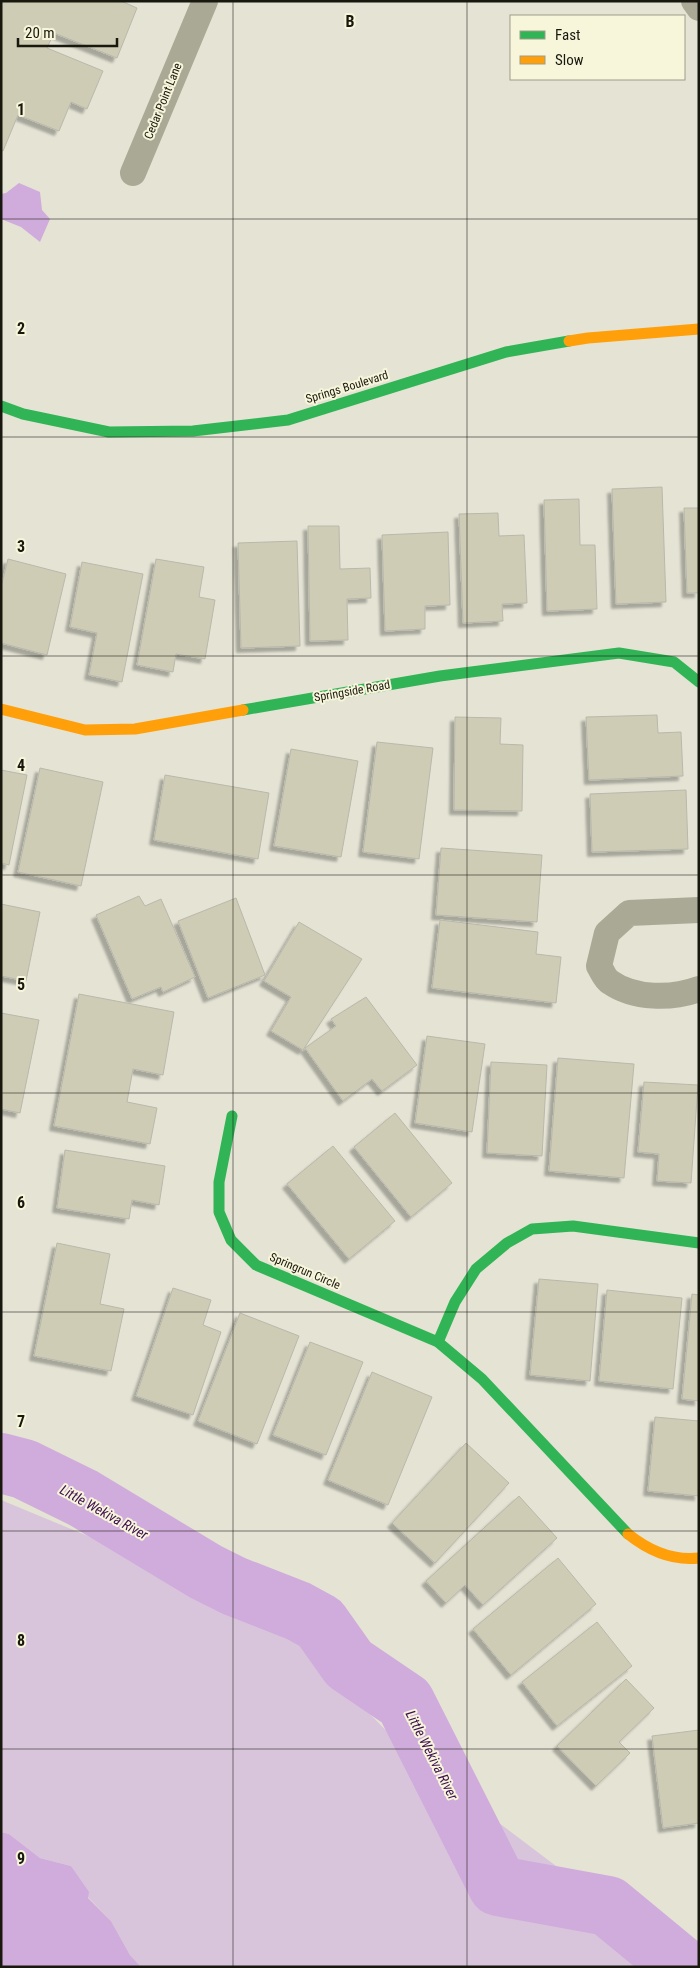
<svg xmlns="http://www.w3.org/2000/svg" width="700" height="1968" viewBox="0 0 700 1968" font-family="'Roboto Condensed',sans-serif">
	<defs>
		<filter id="shadow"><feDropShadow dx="-4.5" dy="4.5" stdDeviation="1" flood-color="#0004"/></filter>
	</defs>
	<rect width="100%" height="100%" fill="#e4e3d4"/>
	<path fill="#d8c5db" d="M 1,1500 L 269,1611 L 414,1759 L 609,1906 L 699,1947 L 699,1967 L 141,1967 L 130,1955 L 111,1921 L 88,1897 L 71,1866 L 40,1858 L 9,1834 L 1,1832 Z"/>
	<g fill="#d0acdc">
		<path d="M 19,183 L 40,192 L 42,210 L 50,219 L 40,242 L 21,227 L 1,219 L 1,194 L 6,193 Z"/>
		<path d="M 1,1832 L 9,1834 L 40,1858 L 71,1866 L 89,1892 L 88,1898 L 111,1921 L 130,1955 L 141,1967 L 1,1967 Z"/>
	</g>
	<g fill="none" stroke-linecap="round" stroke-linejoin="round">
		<path stroke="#d0acdc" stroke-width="60" d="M 1,1463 L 24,1469 L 83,1498 L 206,1572 L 234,1586 L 298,1611 L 320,1623 L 349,1664 L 405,1702 L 498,1886 L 608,1906 L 682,1967"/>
	</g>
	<g fill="#ceccb4" stroke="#b9b8ac" filter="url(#shadow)">
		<path d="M 1,1 L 121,1 L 137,8 L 117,58 L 54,33 L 47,48 L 103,71 L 87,109 L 71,102 L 59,131 L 18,115 L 3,151 L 1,150 Z"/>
		<path d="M 662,487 L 666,602 L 616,604 L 612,489 Z"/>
		<path d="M 579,499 L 580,545 L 595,545 L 597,609 L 547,611 L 544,500 Z"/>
		<path d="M 684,508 L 699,508 L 699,593 L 687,593 Z"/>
		<path d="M 498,513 L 499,536 L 524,535 L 527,603 L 502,604 L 503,621 L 463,623 L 459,514 Z"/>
		<path d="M 308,526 L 339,526 L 340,569 L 370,568 L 371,598 L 347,599 L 348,640 L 310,641 Z"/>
		<path d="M 448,532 L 450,605 L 425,606 L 425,629 L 385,631 L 382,535 Z"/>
		<path d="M 297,541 L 300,646 L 241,648 L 238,543 Z"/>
		<path d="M 8,559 L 66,574 L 47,655 L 1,643 L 1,587 Z"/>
		<path d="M 156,559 L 204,567 L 199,597 L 215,600 L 205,659 L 176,654 L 173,672 L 137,665 Z"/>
		<path d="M 82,562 L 143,574 L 122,682 L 89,675 L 97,633 L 70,627 Z"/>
		<path d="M 657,715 L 658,733 L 681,732 L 683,776 L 589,780 L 586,717 Z"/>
		<path d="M 455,717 L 501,718 L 500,744 L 523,745 L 522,811 L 454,810 Z"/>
		<path d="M 377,742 L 433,748 L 419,859 L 363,852 Z"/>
		<path d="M 291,749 L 358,761 L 341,857 L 274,846 Z"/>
		<path d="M 40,768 L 103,782 L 81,886 L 18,872 Z"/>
		<path d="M 1,770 L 27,775 L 9,865 L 1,863 Z"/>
		<path d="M 165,775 L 269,793 L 258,859 L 154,840 Z"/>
		<path d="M 686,790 L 688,849 L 592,852 L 590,794 Z"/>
		<path d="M 441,848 L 542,855 L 537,922 L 436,915 Z"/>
		<path d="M 139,896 L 145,906 L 161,899 L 195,977 L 163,992 L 161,987 L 132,999 L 96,915 Z"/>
		<path d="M 236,898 L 265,975 L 208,998 L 178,921 Z"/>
		<path d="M 1,904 L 40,912 L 26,981 L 1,976 Z"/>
		<path d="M 440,920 L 538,932 L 536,954 L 561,957 L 556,1003 L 432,988 Z"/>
		<path d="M 299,922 L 362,959 L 303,1050 L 271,1031 L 291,997 L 264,981 Z"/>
		<path d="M 79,994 L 174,1012 L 163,1075 L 133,1069 L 127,1102 L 157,1108 L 150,1144 L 54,1126 Z"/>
		<path d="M 366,997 L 417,1065 L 382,1091 L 372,1079 L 343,1101 L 305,1048 L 336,1026 L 331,1019 Z"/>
		<path d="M 1,1013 L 39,1020 L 20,1113 L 1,1109 Z"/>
		<path d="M 427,1036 L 485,1044 L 472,1132 L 415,1123 Z"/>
		<path d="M 558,1058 L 634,1064 L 624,1178 L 549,1171 Z"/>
		<path d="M 491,1062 L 547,1065 L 542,1156 L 487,1153 Z"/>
		<path d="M 644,1082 L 698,1085 L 691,1183 L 657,1181 L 659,1154 L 638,1152 Z"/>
		<path d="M 395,1113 L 452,1183 L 411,1217 L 354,1147 Z"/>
		<path d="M 333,1146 L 395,1221 L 349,1259 L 287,1184 Z"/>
		<path d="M 65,1150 L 165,1166 L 159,1205 L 132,1200 L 129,1219 L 57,1208 Z"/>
		<path d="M 57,1243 L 110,1254 L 100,1304 L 124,1309 L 111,1371 L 34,1356 Z"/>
		<path d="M 539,1279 L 598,1284 L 590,1381 L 530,1375 Z"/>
		<path d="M 173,1288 L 211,1300 L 203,1325 L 221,1332 L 193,1415 L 136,1396 Z"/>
		<path d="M 607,1290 L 682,1298 L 673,1389 L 599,1381 Z"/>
		<path d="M 692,1294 L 699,1295 L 699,1401 L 682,1399 Z"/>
		<path d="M 240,1313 L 299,1336 L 257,1444 L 198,1421 Z"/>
		<path d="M 310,1342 L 363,1362 L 326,1455 L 273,1435 Z"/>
		<path d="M 372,1372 L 432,1397 L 388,1505 L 328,1480 Z"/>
		<path d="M 655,1417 L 699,1421 L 699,1496 L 648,1491 Z"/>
		<path d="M 466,1443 L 509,1483 L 435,1563 L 392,1523 Z"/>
		<path d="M 519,1496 L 557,1538 L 483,1605 L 465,1585 L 446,1603 L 426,1581 Z"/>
		<path d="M 558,1558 L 596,1604 L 511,1675 L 473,1629 Z"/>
		<path d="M 597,1622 L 632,1666 L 557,1726 L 522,1682 Z"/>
		<path d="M 626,1679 L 654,1708 L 619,1742 L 630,1753 L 596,1786 L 557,1746 Z"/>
		<path d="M 699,1730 L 699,1823 L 663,1828 L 652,1736 Z"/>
	</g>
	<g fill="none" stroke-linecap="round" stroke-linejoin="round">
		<g stroke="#aaa996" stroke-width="26">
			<path d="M 694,1 L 699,8"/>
			<path d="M 133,173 L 205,1"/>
			<path d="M 699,910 L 629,913 L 607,933 L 599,966 C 602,971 605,979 610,982 C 634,999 672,999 699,989"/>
		</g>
		<g stroke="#30b455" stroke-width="11">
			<path d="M 1,406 L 23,414 L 109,432 L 193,431 L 288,420 L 506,352 L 569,341"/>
			<path d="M 243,710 L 440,676 L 619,653 L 674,662 L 699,682"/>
			<path d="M 232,1116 L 219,1182 L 219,1212 L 231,1240 L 256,1265 L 438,1342 L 482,1379 L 628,1534"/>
			<path d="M 438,1342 L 455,1302 L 476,1269 L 507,1243 L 532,1229 L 573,1226 L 699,1243"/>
		</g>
		<g stroke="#ff9f0a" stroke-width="11">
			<path d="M 569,341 L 588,338 L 699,329"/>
			<path d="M 1,709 L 85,730 L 135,729 L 243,710"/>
			<path d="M 628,1534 C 648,1550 673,1561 699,1558"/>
		</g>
	</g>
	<path fill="none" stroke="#19180f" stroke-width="1" stroke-opacity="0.55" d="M 233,1 L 233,1967M 467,1 L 467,1967M 1,219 L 699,219M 1,437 L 699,437M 1,656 L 699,656M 1,875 L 699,875M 1,1093 L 699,1093M 1,1312 L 699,1312M 1,1531 L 699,1531M 1,1749 L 699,1749"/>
	<g text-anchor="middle" stroke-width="4" stroke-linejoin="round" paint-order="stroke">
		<g font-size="12" fill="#19180f" stroke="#f7f6db">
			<text transform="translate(163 101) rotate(-68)" y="4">Cedar Point Lane</text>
			<text transform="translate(347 387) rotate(-17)" y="4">Springs Boulevard</text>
			<text transform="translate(352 691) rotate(-10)" y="4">Springside Road</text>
			<text transform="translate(305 1271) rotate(23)" y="4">Springrun Circle</text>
		</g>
		<g font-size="14" font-style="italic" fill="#3d0e50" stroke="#f7f6db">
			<text transform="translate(104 1512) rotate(29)" y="5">Little Wekiva River</text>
			<text transform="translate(432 1755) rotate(63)" y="5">Little Wekiva River</text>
		</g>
	</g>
	<g font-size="16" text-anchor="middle" font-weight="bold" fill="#19180f" stroke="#f7f6db" stroke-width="4" stroke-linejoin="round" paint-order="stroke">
		<text x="350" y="27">B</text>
		<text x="21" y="115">1</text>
		<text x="21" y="334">2</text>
		<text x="21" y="552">3</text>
		<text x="21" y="771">4</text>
		<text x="21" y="990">5</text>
		<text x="21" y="1208">6</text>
		<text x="21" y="1427">7</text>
		<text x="21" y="1646">8</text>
		<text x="21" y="1864">9</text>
	</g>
	<rect width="700" height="1968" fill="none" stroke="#19180f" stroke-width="5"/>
	<rect x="510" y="15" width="175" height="65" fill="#f7f6db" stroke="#9e9d89"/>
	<rect x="520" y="31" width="25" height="8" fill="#30b455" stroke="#9e9d89"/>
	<text x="555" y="40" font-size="15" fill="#19180f">Fast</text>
	<rect x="520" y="56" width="25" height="8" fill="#ff9f0a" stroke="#9e9d89"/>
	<text x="555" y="65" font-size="15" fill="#19180f">Slow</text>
	<path d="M18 38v8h99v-8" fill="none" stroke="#19180f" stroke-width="2.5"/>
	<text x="25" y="38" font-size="15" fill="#19180f" stroke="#f7f6db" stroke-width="4" paint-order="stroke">20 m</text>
</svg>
